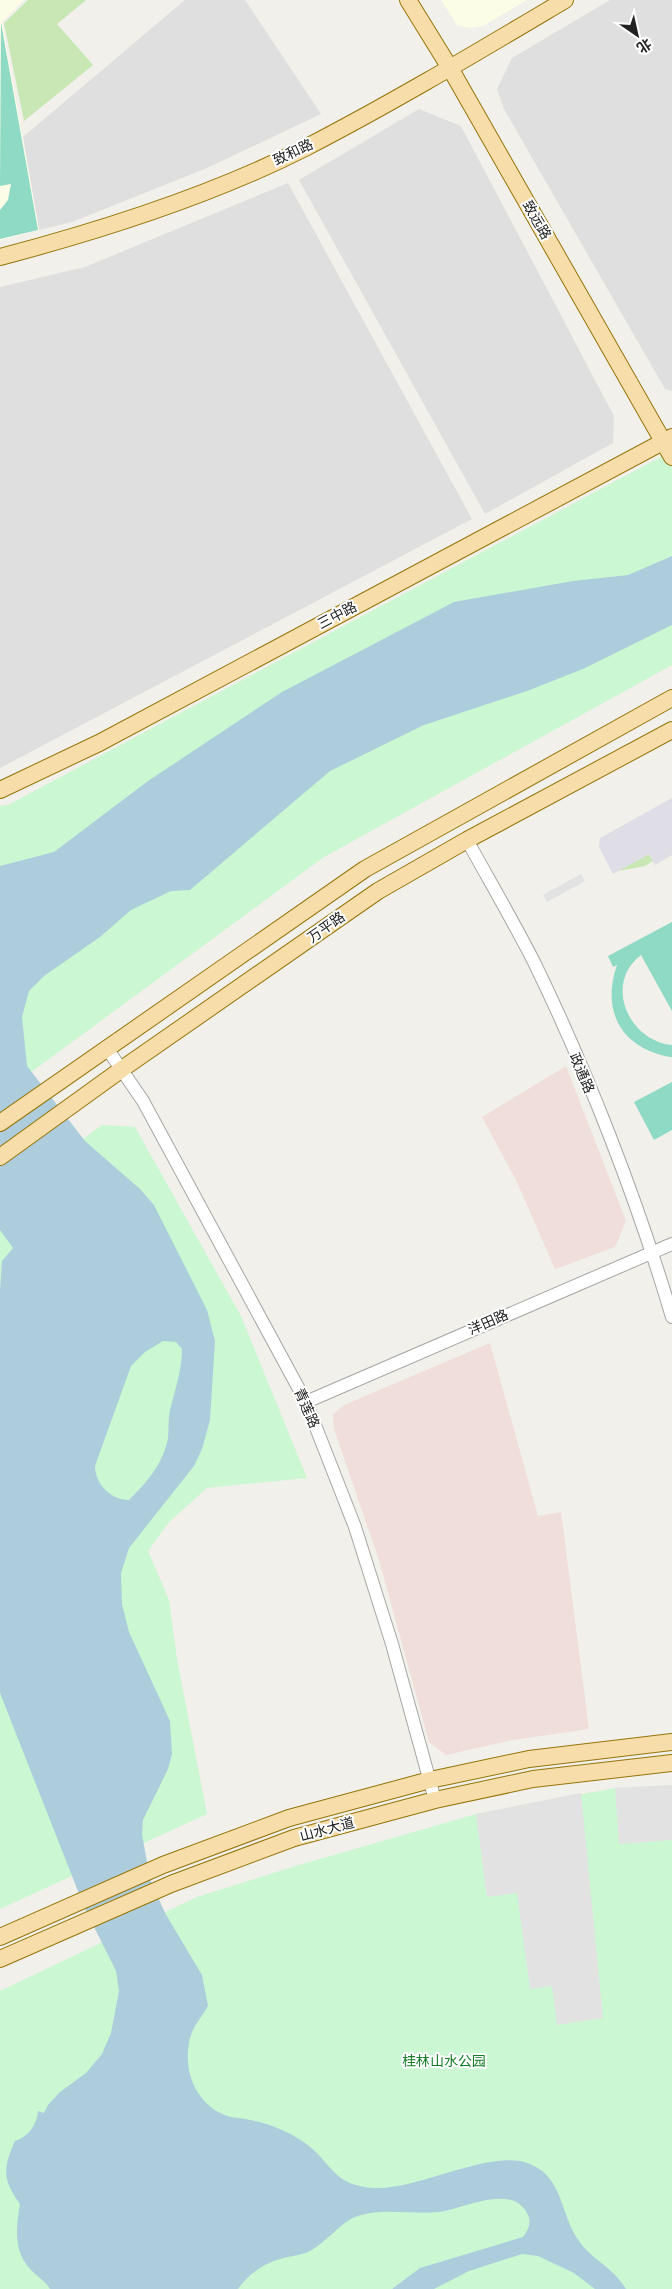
<svg xmlns="http://www.w3.org/2000/svg" width="672" height="2289" viewBox="0 0 672 2289" font-family="'DM Sans','Noto Sans SC',sans-serif">
	<rect width="100%" height="100%" fill="#f1f0ea"/>
	<g fill="#e0dfdf">
		<path d="M 185,0 L 245,0 L 321,114 L 207,168 L 72,222 L 39,230 L 23,137 Z"/>
		<path d="M 610,0 L 672,0 L 672,391 L 665,389 L 504,109 L 497,89 L 512,58 Z"/>
		<path d="M 419,109 L 461,126 L 614,416 L 613,443 L 485,514 L 299,180 Z"/>
		<path d="M 288,183 L 472,519 L 0,768 L 0,287 L 85,267 Z"/>
	</g>
	<g fill="#f0dedb">
		<path d="M 566,1066 L 626,1221 L 615,1247 L 555,1269 L 516,1180 L 482,1117 Z"/>
		<path d="M 490,1343 L 538,1516 L 561,1512 L 589,1729 L 513,1740 L 446,1755 L 429,1742 L 379,1560 L 334,1429 L 333,1414 L 344,1405 Z"/>
	</g>
	<g fill="#fbfde7">
		<path d="M 0,0 L 24,0 L 2,22 L 39,230 L 0,240 Z"/>
		<path d="M 441,0 L 527,0 L 483,26 L 469,28 L 457,25 Z"/>
	</g>
	<g fill="#c8e7b4">
		<path d="M 28,0 L 86,0 L 57,24 L 93,65 L 24,121 L 4,23 Z"/>
		<path d="M 649,854 L 653,861 L 645,866 L 618,871 Z"/>
	</g>
	<g fill="#cbf7d3">
		<path d="M 672,451 L 672,665 L 324,857 L 0,1095 L 0,806 L 8,805 Z"/>
		<path d="M 102,1125 L 135,1127 L 241,1316 L 307,1478 L 207,1488 L 169,1522 L 148,1551 L 169,1600 L 177,1659 L 207,1814 L 0,1909 L 0,1200 Z"/>
		<path d="M 672,1785 L 672,2289 L 0,2289 L 0,1991 L 197,1897 L 299,1865 L 476,1814 L 615,1788 Z"/>
	</g>
	<g fill="#8edac4">
		<path d="M 1,23 L 38,230 L 0,239 L 0,210 L 8,200 L 11,184 L 0,186 Z"/>
		<path d="M 672,922 L 672,1011 L 641,955 C 603,984 629,1041 672,1045 L 672,1057 L 670,1057 C 621,1048 601,1011 617,965 L 613,967 L 608,956 Z"/>
		<path d="M 672,1082 L 672,1130 L 654,1140 L 634,1102 Z"/>
	</g>
	<g fill="#e2e2e2">
		<path d="M 581,874 L 585,881 L 547,902 L 543,895 Z"/>
		<path d="M 672,1785 L 672,1840 L 619,1844 L 615,1788 Z"/>
		<path d="M 581,1793 L 603,2018 L 557,2025 L 552,1986 L 530,1989 L 517,1893 L 487,1897 L 476,1814 Z"/>
	</g>
	<path fill="#dfdee7" d="M 672,798 L 672,855 L 655,865 L 649,854 L 613,874 L 599,847 L 600,838 Z"/>
	<path fill="#adcddc" fill-rule="evenodd" d="M 672,556 L 672,625 L 583,669 L 527,691 L 424,725 L 330,771 L 190,890 L 171,891 L 131,910 L 100,937 L 44,976 L 29,991 L 22,1017 L 27,1066 L 85,1141 L 140,1189 L 154,1205 L 207,1310 L 215,1341 L 210,1420 L 202,1449 L 194,1466 L 129,1548 L 121,1573 L 122,1604 L 129,1632 L 170,1721 L 172,1754 L 168,1769 L 143,1820 L 142,1834 L 150,1879 L 165,1913 L 202,1975 L 208,2006 C 203,2015 194,2025 191,2035 C 181,2067 194,2104 227,2116 C 234,2118 242,2118 250,2120 C 268,2123 290,2132 305,2143 C 333,2163 332,2186 375,2188 C 419,2190 492,2148 530,2164 C 564,2178 560,2215 579,2241 C 592,2260 613,2267 626,2289 L 595,2289 L 574,2273 L 538,2256 L 522,2254 L 469,2271 L 434,2289 L 392,2289 L 420,2268 L 523,2237 C 529,2229 532,2222 527,2213 C 511,2183 463,2209 439,2212 C 412,2215 382,2207 355,2217 C 342,2222 325,2243 310,2251 C 299,2256 288,2256 277,2260 C 261,2265 247,2276 238,2289 L 50,2289 C 47,2283 37,2276 31,2270 C 13,2251 16,2228 20,2204 C 2,2179 3,2168 15,2141 C 28,2137 37,2125 38,2111 L 44,2113 L 48,2105 L 60,2092 L 86,2073 L 102,2054 L 111,2033 L 119,1991 L 116,1971 L 85,1909 L 0,1693 L 0,1290 L 2,1261 L 13,1248 L 0,1230 L 0,866 L 54,852 L 148,781 L 282,692 L 454,602 L 573,581 L 628,575 ZM 163,1341 L 176,1342 L 182,1349 C 182,1370 175,1390 170,1410 C 168,1419 169,1429 168,1438 C 163,1464 147,1482 129,1500 C 111,1500 95,1484 95,1466 L 131,1366 L 145,1352 Z"/>
	<g fill="none" stroke-linecap="round" stroke-linejoin="round">
		<defs>
			<g id="minor">
				<path d="M 467,840 C 489,880 513,921 534,962 C 588,1073 637,1199 672,1317"/>
				<path d="M 106,1047 L 143,1101 L 306,1402 L 355,1527 L 392,1644 L 435,1800"/>
				<path d="M 306,1402 L 672,1244"/>
			</g>
			<g id="major">
				<path d="M 408,0 L 450,68 L 672,457"/>
				<path d="M 0,257 C 103,230 210,196 305,148 C 394,102 479,51 565,0"/>
				<path d="M 0,790 L 99,743 L 672,437"/>
				<path d="M 0,1123 L 365,869 L 672,698"/>
				<path d="M 0,1157 L 122,1069 L 378,891 L 467,840 L 672,730"/>
				<path d="M 0,1937 L 163,1865 L 289,1818 L 430,1780 L 529,1759 L 672,1742"/>
				<path d="M 0,1959 L 171,1884 L 294,1838 L 435,1800 L 533,1779 L 672,1763"/>
			</g>
		</defs>
		<use href="#minor" stroke="#a6a6a6" stroke-width="14"/>
		<use href="#major" stroke="#95750a" stroke-width="18"/>
		<use href="#minor" stroke="#fff" stroke-width="12"/>
		<use href="#major" stroke="#f6ddaa" stroke-width="16"/>
	</g>
	<g text-anchor="middle" stroke-width="4" stroke-linejoin="round" paint-order="stroke">
		<g font-size="14" fill="#222" stroke="#fff">
			<text transform="translate(293 152) rotate(-25)" y="5">致和路</text>
			<text transform="translate(537 220) rotate(60)" y="5">致远路</text>
			<text transform="translate(337 615) rotate(-28)" y="5">三中路</text>
			<text transform="translate(326 927) rotate(-35)" y="5">万平路</text>
			<text transform="translate(582 1073) rotate(67)" y="5">政通路</text>
			<text transform="translate(488 1322) rotate(-24)" y="5">洋田路</text>
			<text transform="translate(307 1408) rotate(66)" y="5">青莲路</text>
			<text transform="translate(327 1829) rotate(-15)" y="5">山水大道</text>
		</g>
		<g font-size="14" fill="#147c27" stroke="#fff">
			<text x="444" y="2066">桂林山水公园</text>
		</g>
	</g>
	<g transform="translate(637 35) rotate(146)" stroke="#ffffff" stroke-width="4" paint-order="stroke">
	<path d="M0-4L9 19L0 12L-9 19Z" fill="#222222"/>
	<text y="-8" font-size="14" font-weight="bold" text-anchor="middle" fill="#222222">北</text>
	</g>
</svg>
